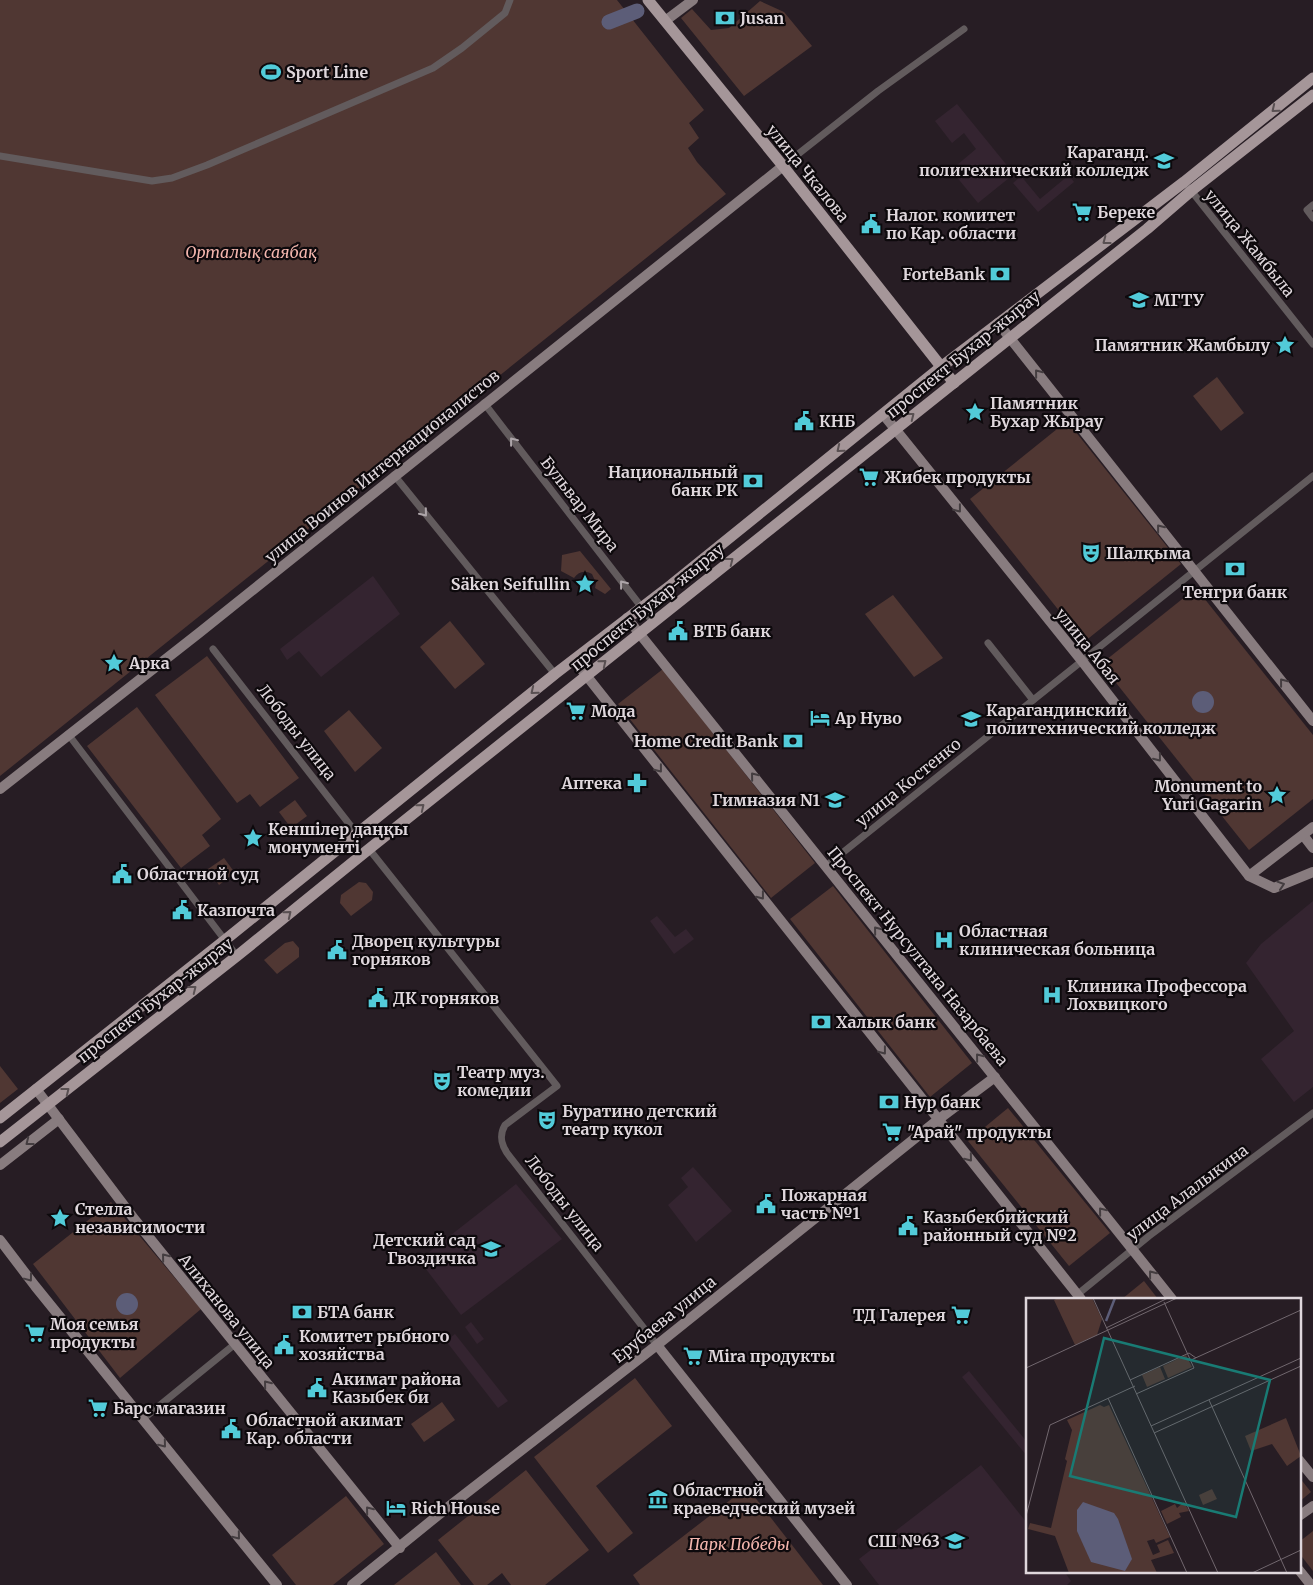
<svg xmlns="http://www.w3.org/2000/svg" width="1313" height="1585" viewBox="0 0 1313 1585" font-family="Merriweather,serif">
	<rect width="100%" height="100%" fill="#271d24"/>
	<g fill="#342430">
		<path d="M 957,104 L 1014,174 L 978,203 L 951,170 L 976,149 L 964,133 L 952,143 L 935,121 Z"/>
		<path d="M 1069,175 L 1074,182 L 1038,212 L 1013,183 L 1021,176 L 1040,199 Z"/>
		<path d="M 373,576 L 400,614 L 321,677 L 299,651 L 287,660 L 280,649 Z"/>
		<path d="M 1313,901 L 1313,1087 L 1294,1102 L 1261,1059 L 1294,1031 L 1246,963 L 1261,944 Z"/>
		<path d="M 657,916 L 675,937 L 686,929 L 694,939 L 674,954 L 650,921 Z"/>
		<path d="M 693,1167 L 732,1211 L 696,1242 L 668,1205 L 688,1187 L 681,1178 Z"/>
		<path d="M 516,1184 L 562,1239 L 461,1315 L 419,1260 Z"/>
		<path d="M 471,1322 L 484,1339 L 477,1344 L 465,1327 Z"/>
		<path d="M 455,1334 L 508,1401 L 498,1408 L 446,1341 Z"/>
		<path d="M 969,1371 L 1027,1442 L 1027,1456 L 962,1377 Z"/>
		<path d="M 981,1465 L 1027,1523 L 1027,1571 L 1064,1571 L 1071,1581 L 1067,1585 L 879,1585 L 859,1559 Z"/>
	</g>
	<g fill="#503733">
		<path d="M 0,0 L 617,0 L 704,110 L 689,123 L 699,138 L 688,148 L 697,162 L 726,194 L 0,776 Z"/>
		<path d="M 760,1 L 784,12 L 812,46 L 744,96 L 681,18 L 692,9 L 711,30 L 729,28 Z"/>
		<path d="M 1217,377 L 1244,413 L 1221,431 L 1193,396 Z"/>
		<path d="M 1067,421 L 1181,564 L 1084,642 L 970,499 Z"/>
		<path d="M 580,551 L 611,589 L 605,594 L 595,588 L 596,583 L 592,574 C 585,570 579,571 574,578 L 561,571 L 562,555 Z"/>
		<path d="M 1196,588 L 1313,735 L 1313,799 L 1249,850 L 1101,664 Z"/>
		<path d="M 893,595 L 943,658 L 914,677 L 865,614 Z"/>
		<path d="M 450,621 L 485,664 L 455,689 L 420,647 Z"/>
		<path d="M 207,656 L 299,778 L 260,807 L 250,794 L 237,803 L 155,695 Z"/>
		<path d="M 663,669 L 815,863 L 771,898 L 618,704 Z"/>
		<path d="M 137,707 L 221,819 L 202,835 L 210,846 L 181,868 L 87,746 Z"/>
		<path d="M 349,710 L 382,748 L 355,772 L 324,731 Z"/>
		<path d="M 295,800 L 307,816 L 291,828 L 279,812 Z"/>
		<path d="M 224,858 L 235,873 L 219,885 L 208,869 Z"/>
		<path d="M 359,882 L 366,883 L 373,892 L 372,900 L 351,916 L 340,903 L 341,895 Z"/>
		<path d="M 833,886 L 972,1063 L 930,1097 L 790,919 Z"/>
		<path d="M 293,941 L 299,948 L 299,957 L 277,974 L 264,960 L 285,943 Z"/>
		<path d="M 0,1066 L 18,1089 L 0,1103 Z"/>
		<path d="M 1008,1108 L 1110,1233 L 1069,1266 L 968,1141 Z"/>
		<path d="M 111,1202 L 201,1309 L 120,1378 L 33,1264 Z"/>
		<path d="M 1144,1281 L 1158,1299 L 1122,1299 Z"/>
		<path d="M 635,1378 L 672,1426 L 596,1486 L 633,1533 L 608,1553 L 534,1457 Z"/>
		<path d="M 442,1402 L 455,1420 L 424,1442 L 411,1424 Z"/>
		<path d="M 526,1470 L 589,1550 L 545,1585 L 511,1585 L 502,1573 L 487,1585 L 474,1585 L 438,1540 Z"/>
		<path d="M 1299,1477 L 1311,1492 L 1299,1502 Z"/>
		<path d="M 747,1487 L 823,1585 L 640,1585 L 633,1575 Z"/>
		<path d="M 346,1496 L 384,1544 L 333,1585 L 296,1585 L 272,1555 Z"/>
		<path d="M 1313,1531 L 1313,1571 L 1299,1553 L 1299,1542 Z"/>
		<path d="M 436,1552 L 461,1585 L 394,1585 Z"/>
	</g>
	<g fill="#5c5d78">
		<circle cx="1203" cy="702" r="11"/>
		<circle cx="127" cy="1304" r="11"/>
	</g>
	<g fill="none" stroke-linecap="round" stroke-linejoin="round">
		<path stroke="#5c5d78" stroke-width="15" d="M 609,22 L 637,11"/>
		<g stroke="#625b5d" stroke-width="7">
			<path d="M 0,156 L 152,181 L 172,178 L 207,165 L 433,68 L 462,48 L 505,13 L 510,0"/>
			<path d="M 783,166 L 878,91 L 964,29"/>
			<path d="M 1189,188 L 1313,344"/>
			<path d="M 1313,205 L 1307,210 L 1313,218"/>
			<path d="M 484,403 L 653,622"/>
			<path d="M 394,475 L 555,674"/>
			<path d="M 988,643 L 1033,700"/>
			<path d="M 213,649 L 357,834"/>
			<path d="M 68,734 L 237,956"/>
			<path d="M 369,849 L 557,1086 L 505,1125 C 498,1137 502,1147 510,1157 L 657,1345"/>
			<path d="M 826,866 L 1313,476"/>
			<path d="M 1078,1294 L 1149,1236 L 1313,1113"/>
			<path d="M 143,1419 L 235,1344"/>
		</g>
		<g stroke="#887c7f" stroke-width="10">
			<path d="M 665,21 L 693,0"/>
			<path d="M 998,323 L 1313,721"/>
			<path d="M 883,414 L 1082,661 L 1249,876 L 1274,888 L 1313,872"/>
			<path d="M 627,618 L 1172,1299"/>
			<path d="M 574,660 L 1081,1299"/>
			<path d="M 0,789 L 199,633 L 783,166"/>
			<path d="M 1303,835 L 1313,848"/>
			<path d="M 1249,876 L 1313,827"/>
			<path d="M 36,1089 L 135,1220 L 400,1548"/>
			<path d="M 0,1165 L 59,1119"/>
			<path d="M 0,1240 L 35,1286 L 277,1585"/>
			<path d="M 657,1345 L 847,1585"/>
			<path d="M 1299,1460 L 1313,1477"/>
			<path d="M 1299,1516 L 1313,1506"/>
			<path d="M 1299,1570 L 1311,1585"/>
			<path d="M 352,1585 L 447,1508 L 657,1345 L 939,1119 L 995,1077"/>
		</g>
		<g stroke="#a59699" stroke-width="11">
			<path d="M 648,0 L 783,166 L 954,383"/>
			<path d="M 0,1118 L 225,940 L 555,674 L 671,585 L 941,367 L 1184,182 L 1313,78"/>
			<path d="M 0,1142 L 237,956 L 369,849 L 1147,229 L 1191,191 L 1313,95"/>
		</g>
	</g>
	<defs><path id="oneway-chevron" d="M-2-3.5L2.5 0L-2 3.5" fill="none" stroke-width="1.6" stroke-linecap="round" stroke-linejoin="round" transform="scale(1.25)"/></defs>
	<g stroke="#595052">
		<use href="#oneway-chevron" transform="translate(1275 109) rotate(141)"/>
		<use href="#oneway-chevron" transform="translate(1106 241) rotate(143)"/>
		<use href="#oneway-chevron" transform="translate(911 416) rotate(-38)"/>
		<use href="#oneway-chevron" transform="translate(840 449) rotate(141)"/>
		<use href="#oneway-chevron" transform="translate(730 561) rotate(-38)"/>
		<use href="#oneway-chevron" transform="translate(603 663) rotate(-39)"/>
		<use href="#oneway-chevron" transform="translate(534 691) rotate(141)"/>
		<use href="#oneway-chevron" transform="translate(421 807) rotate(-39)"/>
		<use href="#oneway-chevron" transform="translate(288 914) rotate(-39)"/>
		<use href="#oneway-chevron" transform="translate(193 989) rotate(-38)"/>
		<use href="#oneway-chevron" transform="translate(66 1091) rotate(-38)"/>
	</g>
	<g stroke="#443d40">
		<use href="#oneway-chevron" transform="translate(1038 373) rotate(-129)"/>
		<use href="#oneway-chevron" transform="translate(958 509) rotate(52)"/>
		<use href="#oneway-chevron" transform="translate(1160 528) rotate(-128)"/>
		<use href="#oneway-chevron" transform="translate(1283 682) rotate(-128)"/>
		<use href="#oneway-chevron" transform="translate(1158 758) rotate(52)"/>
		<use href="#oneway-chevron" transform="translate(659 769) rotate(52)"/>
		<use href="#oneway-chevron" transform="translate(754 776) rotate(-129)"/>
		<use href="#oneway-chevron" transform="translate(1281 885) rotate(-18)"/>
		<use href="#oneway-chevron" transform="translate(761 896) rotate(52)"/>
		<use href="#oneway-chevron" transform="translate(877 930) rotate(-129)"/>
		<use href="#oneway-chevron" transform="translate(883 1051) rotate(52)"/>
		<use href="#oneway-chevron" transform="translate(979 1057) rotate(-129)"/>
		<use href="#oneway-chevron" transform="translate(29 1142) rotate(142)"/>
		<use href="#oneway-chevron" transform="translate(969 1158) rotate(51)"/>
		<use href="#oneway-chevron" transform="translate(1102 1211) rotate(-129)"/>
		<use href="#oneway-chevron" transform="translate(165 1257) rotate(-129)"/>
		<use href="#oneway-chevron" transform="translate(1152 1274) rotate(-128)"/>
		<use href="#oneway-chevron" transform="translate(29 1278) rotate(53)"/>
		<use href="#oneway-chevron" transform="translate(267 1384) rotate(-129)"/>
		<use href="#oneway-chevron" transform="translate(163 1444) rotate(51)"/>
		<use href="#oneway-chevron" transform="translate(369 1510) rotate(-129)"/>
		<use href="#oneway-chevron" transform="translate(237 1536) rotate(51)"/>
	</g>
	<g stroke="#ada5a9">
		<use href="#oneway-chevron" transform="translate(513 441) rotate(-128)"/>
		<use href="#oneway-chevron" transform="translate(424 513) rotate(51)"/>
		<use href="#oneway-chevron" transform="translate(623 584) rotate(-128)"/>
	</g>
	<defs>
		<symbol id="bank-bare" viewBox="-9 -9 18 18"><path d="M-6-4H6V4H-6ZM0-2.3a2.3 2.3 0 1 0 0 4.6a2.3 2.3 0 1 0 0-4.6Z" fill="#52cbd9" stroke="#0d090c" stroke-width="2.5" paint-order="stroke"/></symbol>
		<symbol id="stadium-bare" viewBox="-9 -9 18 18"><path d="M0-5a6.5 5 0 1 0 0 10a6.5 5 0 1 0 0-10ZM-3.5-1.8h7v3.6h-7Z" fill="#52cbd9" stroke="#0d090c" stroke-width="2.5" paint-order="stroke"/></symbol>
		<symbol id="university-bare" viewBox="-9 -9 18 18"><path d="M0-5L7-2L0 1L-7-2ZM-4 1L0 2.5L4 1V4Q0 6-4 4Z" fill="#52cbd9" stroke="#0d090c" stroke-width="2.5" paint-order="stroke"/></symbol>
		<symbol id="supermarket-bare" viewBox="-9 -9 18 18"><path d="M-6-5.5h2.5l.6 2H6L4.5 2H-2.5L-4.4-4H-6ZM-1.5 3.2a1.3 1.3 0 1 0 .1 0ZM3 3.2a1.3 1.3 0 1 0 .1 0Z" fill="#52cbd9" stroke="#0d090c" stroke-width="2.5" paint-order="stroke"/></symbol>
		<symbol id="civic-bare" viewBox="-9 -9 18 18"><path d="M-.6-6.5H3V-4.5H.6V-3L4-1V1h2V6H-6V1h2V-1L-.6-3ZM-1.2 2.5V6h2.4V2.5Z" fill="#52cbd9" stroke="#0d090c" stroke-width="2.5" paint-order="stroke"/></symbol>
		<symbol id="sight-bare" viewBox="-9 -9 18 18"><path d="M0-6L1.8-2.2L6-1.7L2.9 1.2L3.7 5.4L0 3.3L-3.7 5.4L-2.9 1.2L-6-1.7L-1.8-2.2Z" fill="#52cbd9" stroke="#0d090c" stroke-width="2.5" paint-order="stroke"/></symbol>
		<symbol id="theatre-bare" viewBox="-9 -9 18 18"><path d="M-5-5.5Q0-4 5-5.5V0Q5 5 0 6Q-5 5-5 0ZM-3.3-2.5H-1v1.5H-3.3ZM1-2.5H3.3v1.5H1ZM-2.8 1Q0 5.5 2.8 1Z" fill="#52cbd9" stroke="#0d090c" stroke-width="2.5" paint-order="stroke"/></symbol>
		<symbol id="hotel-bare" viewBox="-9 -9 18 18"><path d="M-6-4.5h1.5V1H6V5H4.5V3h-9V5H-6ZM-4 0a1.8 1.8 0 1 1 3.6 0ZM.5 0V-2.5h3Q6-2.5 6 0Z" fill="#52cbd9" stroke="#0d090c" stroke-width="2.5" paint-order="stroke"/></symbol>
		<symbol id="pharmacy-bare" viewBox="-9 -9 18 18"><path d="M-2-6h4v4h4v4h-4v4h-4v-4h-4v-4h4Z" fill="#52cbd9" stroke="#0d090c" stroke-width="2.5" paint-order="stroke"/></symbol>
		<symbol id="school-bare" viewBox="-9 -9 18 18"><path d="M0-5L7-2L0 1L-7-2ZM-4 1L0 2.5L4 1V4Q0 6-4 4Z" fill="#52cbd9" stroke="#0d090c" stroke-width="2.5" paint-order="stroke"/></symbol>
		<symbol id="hospital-bare" viewBox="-9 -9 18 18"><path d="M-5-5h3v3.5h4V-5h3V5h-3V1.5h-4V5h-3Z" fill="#52cbd9" stroke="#0d090c" stroke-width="2.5" paint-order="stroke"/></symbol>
		<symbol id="museum-bare" viewBox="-9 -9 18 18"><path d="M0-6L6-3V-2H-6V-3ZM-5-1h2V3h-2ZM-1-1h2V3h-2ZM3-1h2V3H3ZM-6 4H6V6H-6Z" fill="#52cbd9" stroke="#0d090c" stroke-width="2.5" paint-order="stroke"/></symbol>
	</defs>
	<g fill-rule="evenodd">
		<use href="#bank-bare" x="711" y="4" width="28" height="28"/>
		<use href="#stadium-bare" x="257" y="58" width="28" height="28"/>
		<use href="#university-bare" x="1150" y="147" width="28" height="28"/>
		<use href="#supermarket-bare" x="1068" y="198" width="28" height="28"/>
		<use href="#civic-bare" x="857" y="210" width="28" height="28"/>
		<use href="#bank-bare" x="986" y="260" width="28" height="28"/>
		<use href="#university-bare" x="1125" y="286" width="28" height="28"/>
		<use href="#sight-bare" x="1271" y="331" width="28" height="28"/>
		<use href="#sight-bare" x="961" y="398" width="28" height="28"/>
		<use href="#civic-bare" x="790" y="407" width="28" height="28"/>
		<use href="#supermarket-bare" x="855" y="463" width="28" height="28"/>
		<use href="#bank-bare" x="739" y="467" width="28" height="28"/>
		<use href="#theatre-bare" x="1077" y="539" width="28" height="28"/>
		<use href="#bank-bare" x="1221" y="555" width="28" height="28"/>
		<use href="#sight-bare" x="571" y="570" width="28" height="28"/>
		<use href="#civic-bare" x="664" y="617" width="28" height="28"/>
		<use href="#sight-bare" x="100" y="649" width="28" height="28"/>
		<use href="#supermarket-bare" x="562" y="697" width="28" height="28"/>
		<use href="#hotel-bare" x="806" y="704" width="28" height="28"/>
		<use href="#university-bare" x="957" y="705" width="28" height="28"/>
		<use href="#bank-bare" x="779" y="727" width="28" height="28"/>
		<use href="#pharmacy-bare" x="623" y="769" width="28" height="28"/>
		<use href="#sight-bare" x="1263" y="781" width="28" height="28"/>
		<use href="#school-bare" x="821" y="786" width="28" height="28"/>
		<use href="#sight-bare" x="239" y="824" width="28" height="28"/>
		<use href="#civic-bare" x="108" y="860" width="28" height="28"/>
		<use href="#civic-bare" x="168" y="896" width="28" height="28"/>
		<use href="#hospital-bare" x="930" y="926" width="28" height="28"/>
		<use href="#civic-bare" x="323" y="936" width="28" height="28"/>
		<use href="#hospital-bare" x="1038" y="981" width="28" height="28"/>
		<use href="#civic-bare" x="364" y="984" width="28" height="28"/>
		<use href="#bank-bare" x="807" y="1008" width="28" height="28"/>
		<use href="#theatre-bare" x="428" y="1067" width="28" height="28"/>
		<use href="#bank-bare" x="875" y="1088" width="28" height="28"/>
		<use href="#theatre-bare" x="533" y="1106" width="28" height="28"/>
		<use href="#supermarket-bare" x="878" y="1118" width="28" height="28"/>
		<use href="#civic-bare" x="752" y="1190" width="28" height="28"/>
		<use href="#sight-bare" x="46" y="1204" width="28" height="28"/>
		<use href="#civic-bare" x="894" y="1212" width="28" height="28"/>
		<use href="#school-bare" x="477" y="1235" width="28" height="28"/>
		<use href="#bank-bare" x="288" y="1298" width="28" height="28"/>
		<use href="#supermarket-bare" x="947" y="1301" width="28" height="28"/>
		<use href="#supermarket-bare" x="21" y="1319" width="28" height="28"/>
		<use href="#civic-bare" x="270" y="1331" width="28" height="28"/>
		<use href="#supermarket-bare" x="679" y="1342" width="28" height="28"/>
		<use href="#civic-bare" x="303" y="1374" width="28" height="28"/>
		<use href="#supermarket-bare" x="84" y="1394" width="28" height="28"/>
		<use href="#civic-bare" x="217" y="1415" width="28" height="28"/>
		<use href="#museum-bare" x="644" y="1485" width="28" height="28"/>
		<use href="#hotel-bare" x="382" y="1494" width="28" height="28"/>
		<use href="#school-bare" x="941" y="1527" width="28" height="28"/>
	</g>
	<g text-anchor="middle" stroke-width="4.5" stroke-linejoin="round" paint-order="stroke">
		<g font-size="16" font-weight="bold" fill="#dfd7dc" stroke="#0d090c" text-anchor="start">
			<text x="740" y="24">Jusan</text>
			<text x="286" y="78">Sport Line</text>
			<text x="1149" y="158" text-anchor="end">Караганд.<tspan x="1149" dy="18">политехнический колледж</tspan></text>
			<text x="1097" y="218">Береке</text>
			<text x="886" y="221">Налог. комитет<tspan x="886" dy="18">по Кар. области</tspan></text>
			<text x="985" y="280" text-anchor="end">ForteBank</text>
			<text x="1154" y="306">МГТУ</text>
			<text x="1270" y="351" text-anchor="end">Памятник Жамбылу</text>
			<text x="990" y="409">Памятник<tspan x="990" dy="18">Бухар Жырау</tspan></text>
			<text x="819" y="427">КНБ</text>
			<text x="738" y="478" text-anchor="end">Национальный<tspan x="738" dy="18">банк РК</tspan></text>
			<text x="884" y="483">Жибек продукты</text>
			<text x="1106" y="559">Шалқыма</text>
			<text x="570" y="590" text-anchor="end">Säken Seifullin</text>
			<text x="1235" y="598" text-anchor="middle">Тенгри банк</text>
			<text x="693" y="637">ВТБ банк</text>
			<text x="129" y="669">Арка</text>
			<text x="986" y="716">Карагандинский<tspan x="986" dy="18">политехнический колледж</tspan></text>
			<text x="591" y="717">Мода</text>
			<text x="835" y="724">Ар Нуво</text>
			<text x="778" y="747" text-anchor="end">Home Credit Bank</text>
			<text x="622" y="789" text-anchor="end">Аптека</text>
			<text x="1262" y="792" text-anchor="end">Monument to<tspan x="1262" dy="18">Yuri Gagarin</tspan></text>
			<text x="820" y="806" text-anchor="end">Гимназия N1</text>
			<text x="268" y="835">Кеншілер даңқы<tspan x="268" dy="18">монументі</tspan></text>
			<text x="137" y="880">Областной суд</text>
			<text x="197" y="916">Казпочта</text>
			<text x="959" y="937">Областная<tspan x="959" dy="18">клиническая больница</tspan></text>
			<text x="352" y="947">Дворец культуры<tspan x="352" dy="18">горняков</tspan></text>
			<text x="1067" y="992">Клиника Профессора<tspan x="1067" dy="18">Лохвицкого</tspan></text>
			<text x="393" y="1004">ДК горняков</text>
			<text x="836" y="1028">Халык банк</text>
			<text x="457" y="1078">Театр муз.<tspan x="457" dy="18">комедии</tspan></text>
			<text x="904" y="1108">Нур банк</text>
			<text x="562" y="1117">Буратино детский<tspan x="562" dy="18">театр кукол</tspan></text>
			<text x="907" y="1138">"Арай" продукты</text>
			<text x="781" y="1201">Пожарная<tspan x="781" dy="18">часть №1</tspan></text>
			<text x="75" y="1215">Стелла<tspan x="75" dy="18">независимости</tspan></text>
			<text x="923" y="1223">Казыбекбийский<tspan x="923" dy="18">районный суд №2</tspan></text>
			<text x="476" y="1246" text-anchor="end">Детский сад<tspan x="476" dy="18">Гвоздичка</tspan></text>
			<text x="317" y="1318">БТА банк</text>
			<text x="946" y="1321" text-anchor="end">ТД Галерея</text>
			<text x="50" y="1330">Моя семья<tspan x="50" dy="18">продукты</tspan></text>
			<text x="299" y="1342">Комитет рыбного<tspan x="299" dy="18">хозяйства</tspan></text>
			<text x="708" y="1362">Mira продукты</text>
			<text x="332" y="1385">Акимат района<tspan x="332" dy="18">Казыбек би</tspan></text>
			<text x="113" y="1414">Барс магазин</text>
			<text x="246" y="1426">Областной акимат<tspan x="246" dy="18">Кар. области</tspan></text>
			<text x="673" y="1496">Областной<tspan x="673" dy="18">краеведческий музей</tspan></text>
			<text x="411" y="1514">Rich House</text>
			<text x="940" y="1547" text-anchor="end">СШ №63</text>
		</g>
		<g font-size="16" fill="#dfd7dc" stroke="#0d090c">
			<text transform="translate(808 173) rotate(51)" y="6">улица Чкалова</text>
			<text transform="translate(1250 243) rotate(51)" y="6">улица Жамбыла</text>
			<text transform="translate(963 354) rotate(-39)" y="6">проспект Бухар-жырау</text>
			<text transform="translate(382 466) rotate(-39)" y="6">улица Воинов Интернационалистов</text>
			<text transform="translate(580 504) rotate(52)" y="6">Бульвар Мира</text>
			<text transform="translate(647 607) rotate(-39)" y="6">проспект Бухар-жырау</text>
			<text transform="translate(1088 646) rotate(51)" y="6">улица Абая</text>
			<text transform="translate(297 732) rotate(52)" y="6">Лободы улица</text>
			<text transform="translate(908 782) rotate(-39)" y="6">улица Костенко</text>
			<text transform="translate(918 956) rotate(51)" y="6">Проспект Нурсултана Назарбаева</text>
			<text transform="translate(155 1000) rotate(-38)" y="6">проспект Бухар-жырау</text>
			<text transform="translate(1187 1192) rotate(-37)" y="6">улица Алалыкина</text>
			<text transform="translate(565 1203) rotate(52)" y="6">Лободы улица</text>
			<text transform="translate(227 1311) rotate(51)" y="6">Алиханова улица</text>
			<text transform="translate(664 1319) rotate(-39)" y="6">Ерубаева улица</text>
		</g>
		<g font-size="16" font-style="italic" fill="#f3b5ad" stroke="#0d090c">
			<text x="251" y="258">Орталық саябақ</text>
			<text x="739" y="1550">Парк Победы</text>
		</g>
	</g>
	<g transform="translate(1026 1298)">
		<rect width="275" height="275" fill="#271d24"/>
		<path d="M 32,0 L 66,0 L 76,21 L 71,37 L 49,47 L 28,2 ZM 160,57 L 166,69 L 142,80 L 137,68 ZM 134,69 L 139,81 L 121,89 L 116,77 ZM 74,107 L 78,109 L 83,107 L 144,239 L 130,245 L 128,241 L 121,243 L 127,257 L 134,254 L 131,247 L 142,242 L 148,255 L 125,262 L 131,275 L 43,275 L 29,238 L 2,231 L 4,225 L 25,230 L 41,163 L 39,161 L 46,132 L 41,122 ZM 260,120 L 275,158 L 261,168 L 246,146 L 225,153 L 219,138 ZM 186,191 L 191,201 L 177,207 L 173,197 ZM 158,204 L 163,213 L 153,215 L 155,219 L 141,226 L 135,213 L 149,206 L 151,210 Z" fill="#503733"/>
		<path d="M 57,204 L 88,215 L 92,221 L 106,261 L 99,273 L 65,264 L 51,233 L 51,212 Z" fill="#5c5d78"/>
		<path fill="none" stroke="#5c5d78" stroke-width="2.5" d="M 80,23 L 89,0"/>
		<path fill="none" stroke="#71676e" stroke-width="1" d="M 67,0 L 192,275M 138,4 L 168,70M 80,30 L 142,0M 165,62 L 275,12M 0,70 L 151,0M 104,82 L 163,55 L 170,60M 110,96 L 168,70M 82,100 L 161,275M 183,102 L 261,275M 125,128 L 275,60M 128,135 L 275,68M 0,218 L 24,127 L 109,88M 226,275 L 275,252"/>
		<path fill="#197b74" fill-opacity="0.15" stroke="#197b74" stroke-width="2.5" d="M 78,40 L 244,82 L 210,219 L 44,178 Z"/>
		<rect width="275" height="275" fill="none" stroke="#dfd7dc" stroke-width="2.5"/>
	</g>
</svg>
